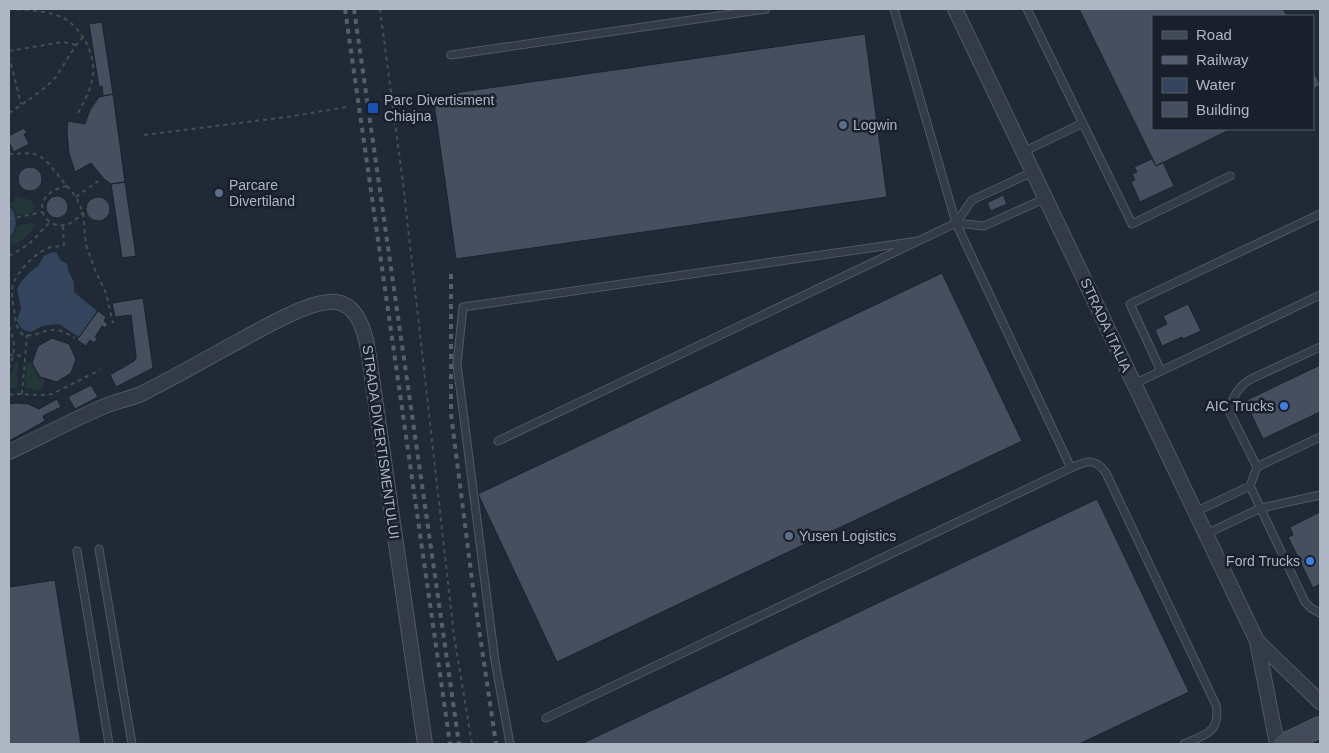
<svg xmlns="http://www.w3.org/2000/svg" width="1329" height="753" viewBox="0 0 1329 753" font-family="Helvetica,sans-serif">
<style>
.green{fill:#233638}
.water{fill:#34445d}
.building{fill:#464f60;stroke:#1b222d}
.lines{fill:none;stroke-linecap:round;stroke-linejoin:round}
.service-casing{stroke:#515864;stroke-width:9}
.minor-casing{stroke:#515864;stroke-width:16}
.secondary-casing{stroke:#515864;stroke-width:22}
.path{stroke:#3f5155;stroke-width:2;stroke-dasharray:4 4;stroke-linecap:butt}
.service{stroke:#333b47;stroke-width:7}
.minor{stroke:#333b47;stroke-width:14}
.secondary{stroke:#424a59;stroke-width:20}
.rail{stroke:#555e6e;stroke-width:4;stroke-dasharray:5 5;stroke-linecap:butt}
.transit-dot{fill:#1a4fb4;stroke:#19202b;stroke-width:2}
.service-dot{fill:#5c6f8a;stroke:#19202b;stroke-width:2}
.shop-dot{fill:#3f7fe0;stroke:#19202b;stroke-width:2}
.labels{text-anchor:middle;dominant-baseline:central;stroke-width:5;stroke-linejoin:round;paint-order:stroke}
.poi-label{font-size:14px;fill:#aeb5c3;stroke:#19202b;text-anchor:start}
.street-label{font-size:14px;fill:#aeb5c3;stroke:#19202b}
</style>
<rect width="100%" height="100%" fill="#202936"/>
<path class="green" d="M15,196L30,200L34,204L33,212L27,214L16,216L13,207L9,204V202H15Z
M34,223L35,226C28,236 21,243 9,246V239L15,233L17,225Z
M18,361L17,388H9C9,379 13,371 15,362Z
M26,363H32L39,378L45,379L42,391L25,388Z"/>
<path class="water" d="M9,206C18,215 18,228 9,238Z
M56,252L61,261L66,263L68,266V271L74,282V292L97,311L79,337L59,324L42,326L31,332C23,331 20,328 17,321L21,308L17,289L20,283L29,273L38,266L44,256L50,253Z"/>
<path class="building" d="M1079,9H1283L1287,16H1153V129H1231L1156,166Z
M102,22L113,94L103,96L102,86L99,87L89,24Z
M865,34L887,197L456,259L433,96Z
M1313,70L1320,85L1313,89Z
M113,94L125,182L111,184L104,179L91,163L75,172L69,153L67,132L68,121L85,124L90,110L99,97Z
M24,128L27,133L24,134L29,144L14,152L9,142V136Z
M1152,159L1156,166L1163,162L1174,186L1140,202L1131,182L1135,180L1132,174L1137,172L1134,167Z
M18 179a12 12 0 1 1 24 0a12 12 0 1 1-24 0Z
M125,182L136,256L122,258L111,184Z
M1003,195L1007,204L991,211L987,203Z
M46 207a11 11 0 1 1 22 0a11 11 0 1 1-22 0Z
M86 209a12 12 0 1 1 24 0a12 12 0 1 1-24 0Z
M942,273L1022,441L557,662L478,494Z
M143,298L153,368L116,387L110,375L134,361L136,359V356L131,315L115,317L112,303Z
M1188,304L1201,331L1183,339L1182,337L1162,346L1155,330L1167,324L1163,316Z
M98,311L106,317L104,321L108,324L105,328L102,326L95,337L98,338L94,343L90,340L86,346L77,340Z
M52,338L69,344L76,359L71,373L57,382L40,377L32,363L38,346Z
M1320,365V412L1263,439L1245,401Z
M91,385L98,397L75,409L68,397Z
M57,399L61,407L43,416L45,421L9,441V404L16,403L28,404L39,409Z
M1097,499L1189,692L1079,744H581Z
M1320,512V584L1313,588L1288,537L1293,535L1290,527Z
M55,580L81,744H9V587Z"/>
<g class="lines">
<defs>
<path id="service" d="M894,9L956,223L1071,468
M1027,9L1132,224L1230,176
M451,55L766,9
M1023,152L1083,123
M956,223L972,200L1033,172
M1161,371L1130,304L1320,214
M1134,384L1320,295
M498,441L956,223L984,226L1046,198
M1257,467L1230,413C1231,398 1238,387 1251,379L1320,347
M1250,486L1305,602L1311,608L1320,613
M1195,512L1250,486L1257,467L1320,437
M1206,534L1261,508L1320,495
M99,549L132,744
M77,551L109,744
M546,718L1071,468C1086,461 1095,457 1106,473L1216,705C1221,732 1205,735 1184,744
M510,744L495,661L457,364L463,307L918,241"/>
<path id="minor" d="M955,9L1257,641L1277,744
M9,452C41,437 72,420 105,406C117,401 129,399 141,394C171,379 199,363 228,347C253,334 309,299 336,302C358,305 365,332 368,350L425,744
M1257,641L1320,702"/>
<path id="secondary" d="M1284,744L1320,727"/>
</defs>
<use href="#service" class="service-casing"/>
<use href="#minor" class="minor-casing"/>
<use href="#secondary" class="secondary-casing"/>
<path class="path" d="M9,9C25,10 44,10 59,16C80,24 96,53 93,76C91,90 83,103 77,115
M380,9L403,183L454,636L472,744
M9,51L63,42L76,45
M9,56L21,104
M9,113L33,97L47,86L56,77L76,45L83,37
M144,135L287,117L347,107
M9,154L32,153L40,156L48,163L76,197L83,212L86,245L95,270L106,293L113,323
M67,186C17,196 53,250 83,212
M76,197L98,181
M9,219L43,212
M63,226L64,244L63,246C59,247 55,246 51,247C37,251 17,271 13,285C11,293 12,300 14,308C16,319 14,324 22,334C35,339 44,328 57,330C63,331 70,335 75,338
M9,256L29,244L50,222
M9,326C15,342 16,352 9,368
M9,355L25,356
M22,394L27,335
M9,395C23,392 38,397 52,394L100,370"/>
<use href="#service" class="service"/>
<use href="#minor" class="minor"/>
<use href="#secondary" class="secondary"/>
<path class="rail" d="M345,9L450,744
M354,9L459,744
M451,274V414L473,588L496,744"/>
</g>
<rect class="transit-dot" x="367" y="102" width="12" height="12" rx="2.5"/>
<g class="service-dot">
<circle cx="843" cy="125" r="5"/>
<circle cx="219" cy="193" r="5"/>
<circle cx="789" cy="536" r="5"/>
</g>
<g class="shop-dot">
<circle cx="1284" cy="406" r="5"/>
<circle cx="1310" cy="561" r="5"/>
</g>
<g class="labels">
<g class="poi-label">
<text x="384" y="100">Parc Divertisment<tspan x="384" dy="16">Chiajna</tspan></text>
<text x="853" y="125">Logwin</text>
<text x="229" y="185">Parcare<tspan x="229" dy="16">Divertiland</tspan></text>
<text x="1274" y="406" text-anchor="end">AIC Trucks</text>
<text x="799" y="536">Yusen Logistics</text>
<text x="1300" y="561" text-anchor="end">Ford Trucks</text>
</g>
<g class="street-label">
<text transform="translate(1106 325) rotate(65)">STRADA ITALIA</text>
<text transform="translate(381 442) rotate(82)">STRADA DIVERTISMENTULUI</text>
</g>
</g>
<rect width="1329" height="753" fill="none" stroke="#aeb5c3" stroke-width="20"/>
<rect x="1152" y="15" width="162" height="115" fill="#19202b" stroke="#555c68"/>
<rect x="1162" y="31" width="25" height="8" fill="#424a59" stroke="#555c68"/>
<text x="1196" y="40" font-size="15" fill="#aeb5c3">Road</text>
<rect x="1162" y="56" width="25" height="8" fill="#555e6e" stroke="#555c68"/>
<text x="1196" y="65" font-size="15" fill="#aeb5c3">Railway</text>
<rect x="1162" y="78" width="25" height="15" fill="#34445d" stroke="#555c68"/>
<text x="1196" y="90" font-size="15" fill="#aeb5c3">Water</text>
<rect x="1162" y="102" width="25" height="15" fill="#464f60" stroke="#555c68"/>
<text x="1196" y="115" font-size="15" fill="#aeb5c3">Building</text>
</svg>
